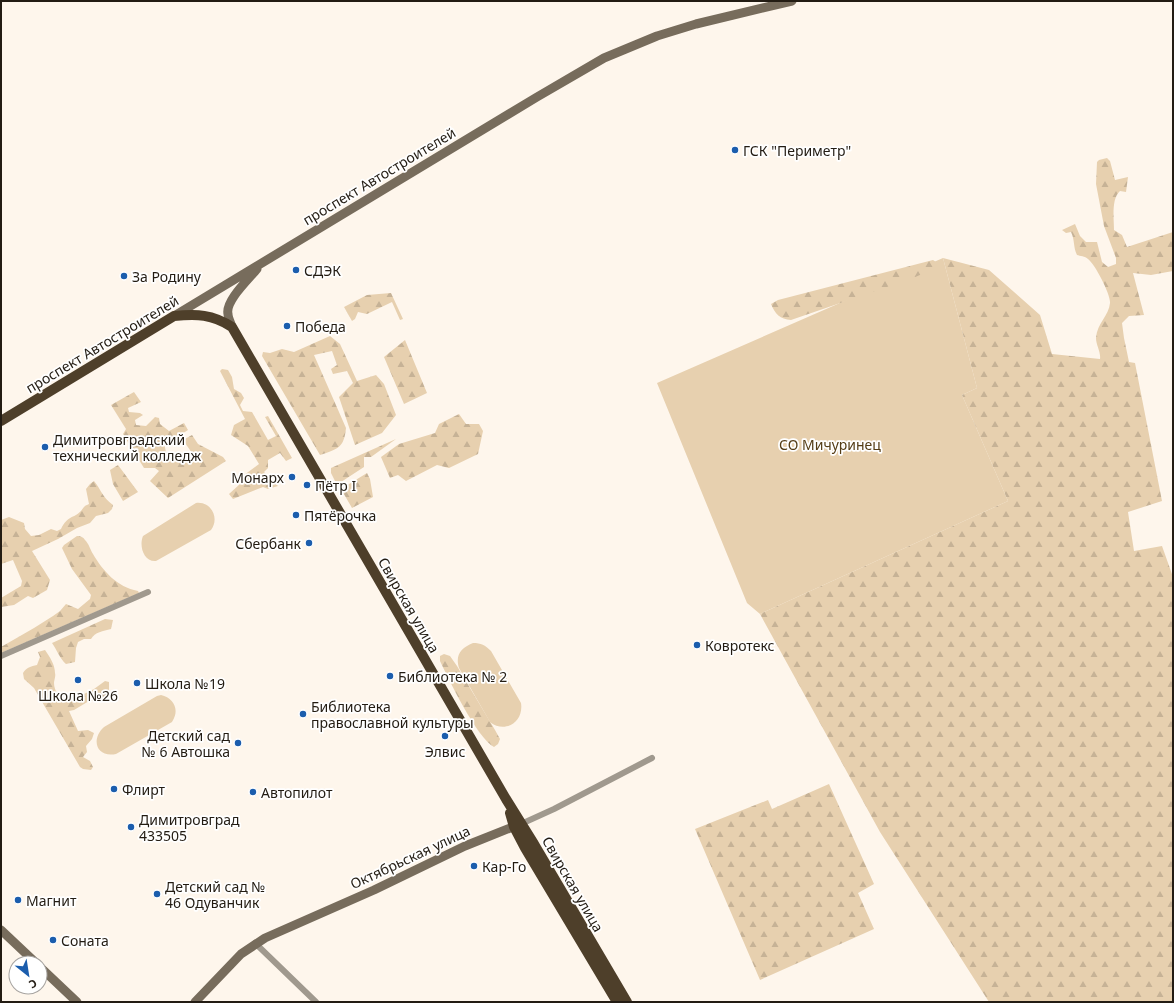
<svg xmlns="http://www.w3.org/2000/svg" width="1174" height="1003" viewBox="0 0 1174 1003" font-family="'Noto Sans',sans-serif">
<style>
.green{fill:#e7d0af}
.forest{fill:url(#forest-firs)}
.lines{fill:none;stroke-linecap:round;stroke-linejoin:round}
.minor{stroke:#a0998e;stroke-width:6}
.secondary{stroke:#776c5c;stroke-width:9}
.trunk{stroke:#4e3f2a;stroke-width:10}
.poi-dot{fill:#1b5dad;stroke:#fff;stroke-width:1.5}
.labels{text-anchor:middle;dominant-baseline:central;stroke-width:3.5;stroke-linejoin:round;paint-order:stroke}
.poi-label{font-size:14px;fill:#231c13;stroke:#fff;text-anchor:start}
.street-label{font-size:14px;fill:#231c13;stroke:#fff}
.park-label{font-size:14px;fill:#543c15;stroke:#fff}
</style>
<defs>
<pattern id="forest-firs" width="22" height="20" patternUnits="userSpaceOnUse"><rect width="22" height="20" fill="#e7d0af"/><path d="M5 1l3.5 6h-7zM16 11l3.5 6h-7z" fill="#c6b296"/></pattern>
</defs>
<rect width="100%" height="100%" fill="#fef6ec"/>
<path class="green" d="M943,258L977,388L962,395L1008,501L760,614L747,603L657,383Z
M196,503C211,501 220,518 211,530L156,561C143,562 139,545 143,536Z
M473,643C481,643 485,645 491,651L521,703C524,722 505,734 490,722L459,668C455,655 461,648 473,643Z
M161,695C174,698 180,710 172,722L116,754C97,758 90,740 104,727L157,696Z"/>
<path class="forest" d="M1107,158L1110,161L1115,180L1128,177L1126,192L1120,191C1111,199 1114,219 1114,230L1122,235L1127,247L1173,232V271L1151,275L1133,273L1144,315L1129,316L1122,323L1124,338L1129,362L1135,363L1162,501L1128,512L1134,551L1162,546L1173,577V1002H989L880,832L760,614L1008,501L962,395L977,388L943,258L989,270L1040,315L1052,354L1100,359C1101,352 1096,345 1096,338C1097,323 1109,316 1110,303C1111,295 1095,264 1088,259C1085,256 1080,256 1077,255C1073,247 1075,240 1071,232L1066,233L1062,230L1075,224L1080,236L1086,242H1097L1102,262L1108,267L1116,264V258L1104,226L1096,184L1097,162L1099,160Z
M933,260L939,264L938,267L913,278L791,320C780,319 775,314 771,304L778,300Z
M391,293L403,319L400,320L392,302L367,314L358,312L355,319L352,321L344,307L367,295Z
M330,336L340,344L357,381L376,375L384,384L396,415L382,433L355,445L339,397L353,383L347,371L333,374L331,369L337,365L332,351L314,355L346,428C344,448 338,449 320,455L262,356L263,352L270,353L282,349L294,352Z
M405,340L427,393L404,404L384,357Z
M222,369L228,370L232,377L234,389L241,393L244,398L240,405L243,411L252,412L268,440L276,436L265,417L268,416L292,458L286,461L280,453L268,460V468L264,472L278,486L268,489L263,487L233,499L229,494L240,484V478L259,464L248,446L231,435L234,425L245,419L220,371Z
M134,392L141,402L128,408L129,412L140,413L143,415L135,420L136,425L146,426L155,417L159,418L160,424L169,431L184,423L188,430L177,437L163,439L166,452L186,459L192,453L183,440L192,435L198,444L223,457L226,461L168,498L150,481L159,471L155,468H144L123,434L126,429L111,405Z
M459,414L466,424H479L483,431L478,454L449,468L437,465L406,481L398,475L390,478L381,457L399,444L435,433L439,424Z
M396,439L371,457H364V467L341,482L335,481L331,473V468Z
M118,465L138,492L123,501L113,484L110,470Z
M367,473L370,479L373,497L352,508L341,489Z
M94,481C102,491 102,497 113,505L112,509L108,513L96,516L90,523L77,528L58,539L32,551L50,580L47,590L33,598L28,596L14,605L1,607V598L21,586L22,581L13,560L1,564V520L9,517L24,523L25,529L31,536L39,535L51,529L57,531L61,529C68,515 73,519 81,511C84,507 84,506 89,504L86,489L90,484Z
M77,536C81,536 83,537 85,540C89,544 90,549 93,554C103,571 117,587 138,591L139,593L1,653V647L34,628L53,616L60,611L66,604L78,609L90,599L91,595L72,569L62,548L64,545Z
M105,619L113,620L111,629C103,631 95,632 91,639H84L78,642L76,648L75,662L66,664C60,659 57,650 52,643Z
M45,650C50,657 55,665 55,673C56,676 54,680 54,683C54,691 60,700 68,702L94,689L105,681L109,682V691L105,697L96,701H89L74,710L69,711L78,731L88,730L94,733L92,739L86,746L87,752L83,757L90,761L93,767L91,770L83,769L80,767L34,688L24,679L23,673C26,668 31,666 37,665L40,657L38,652Z
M444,654L450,656L457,666L495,730L500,739L498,744L494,747C477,738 449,680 440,661V656Z
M829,784L874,884L858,893L874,929L760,980L695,829L768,800L772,809Z"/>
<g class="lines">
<path class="minor" d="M1,656L148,592
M521,824L554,809L652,758
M255,943L316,1002"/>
<path class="secondary" d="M174,316L537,97L604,58L657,36L696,24L792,1
M232,327C231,323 228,318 228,314C225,301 249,279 257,269
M1,930L36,963
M40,967L77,1002
M195,1002L241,954L265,938L374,890L465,846L520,824"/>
<path class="trunk" d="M1,421L174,316C197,314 212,314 232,327L506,799L534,844L627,1002
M510,813L514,827L525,848L617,1002"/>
</g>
<g class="poi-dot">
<circle cx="735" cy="150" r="4"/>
<circle cx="296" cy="270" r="4"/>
<circle cx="124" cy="276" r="4"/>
<circle cx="287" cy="326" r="4"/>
<circle cx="45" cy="447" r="4"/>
<circle cx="292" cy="477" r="4"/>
<circle cx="307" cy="485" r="4"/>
<circle cx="296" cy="515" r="4"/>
<circle cx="309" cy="543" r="4"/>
<circle cx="697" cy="645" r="4"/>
<circle cx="390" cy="676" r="4"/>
<circle cx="78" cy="680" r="4"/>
<circle cx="137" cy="683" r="4"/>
<circle cx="303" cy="714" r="4"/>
<circle cx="445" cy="736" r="4"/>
<circle cx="238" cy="743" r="4"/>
<circle cx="114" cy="789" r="4"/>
<circle cx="253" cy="792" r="4"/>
<circle cx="131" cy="827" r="4"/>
<circle cx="474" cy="866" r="4"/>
<circle cx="157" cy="894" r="4"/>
<circle cx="18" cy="900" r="4"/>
<circle cx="53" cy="940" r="4"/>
</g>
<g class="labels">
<g class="poi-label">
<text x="743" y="150">ГСК "Периметр"</text>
<text x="304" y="270">СДЭК</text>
<text x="132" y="276">За Родину</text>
<text x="295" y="326">Победа</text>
<text x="53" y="439">Димитровградский<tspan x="53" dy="16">технический колледж</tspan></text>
<text x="284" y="477" text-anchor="end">Монарх</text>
<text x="315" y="485">Пётр I</text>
<text x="304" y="515">Пятёрочка</text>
<text x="301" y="543" text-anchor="end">Сбербанк</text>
<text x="705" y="645">Ковротекс</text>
<text x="398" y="676">Библиотека № 2</text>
<text x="145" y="683">Школа №19</text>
<text x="78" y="695" text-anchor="middle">Школа №26</text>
<text x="311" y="706">Библиотека<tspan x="311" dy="16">православной культуры</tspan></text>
<text x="230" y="735" text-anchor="end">Детский сад<tspan x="230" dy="16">№ 6 Автошка</tspan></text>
<text x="445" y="751" text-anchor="middle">Элвис</text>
<text x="122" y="789">Флирт</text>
<text x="261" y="792">Автопилот</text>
<text x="139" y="819">Димитровград<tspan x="139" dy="16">433505</tspan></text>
<text x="482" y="866">Кар-Го</text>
<text x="165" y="886">Детский сад №<tspan x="165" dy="16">46 Одуванчик</tspan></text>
<text x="26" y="900">Магнит</text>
<text x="61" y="940">Соната</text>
</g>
<g class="street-label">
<text transform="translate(379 176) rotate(-31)">проспект Автостроителей</text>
<text transform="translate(102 344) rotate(-31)">проспект Автостроителей</text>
<text transform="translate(409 605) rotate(60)">Свирская улица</text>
<text transform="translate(410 857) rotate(-25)">Октябрьская улица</text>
<text transform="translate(573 884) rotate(60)">Свирская улица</text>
</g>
<g class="park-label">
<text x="830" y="444">СО Мичуринец</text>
</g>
</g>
<rect width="1174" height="1003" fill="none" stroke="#231c13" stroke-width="4"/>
<g transform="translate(28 975) rotate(150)"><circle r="19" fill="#ffffff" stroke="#a7a4a1"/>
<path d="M0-3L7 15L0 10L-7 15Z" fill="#1b5dad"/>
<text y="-6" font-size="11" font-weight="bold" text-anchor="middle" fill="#231c13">С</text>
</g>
</svg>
